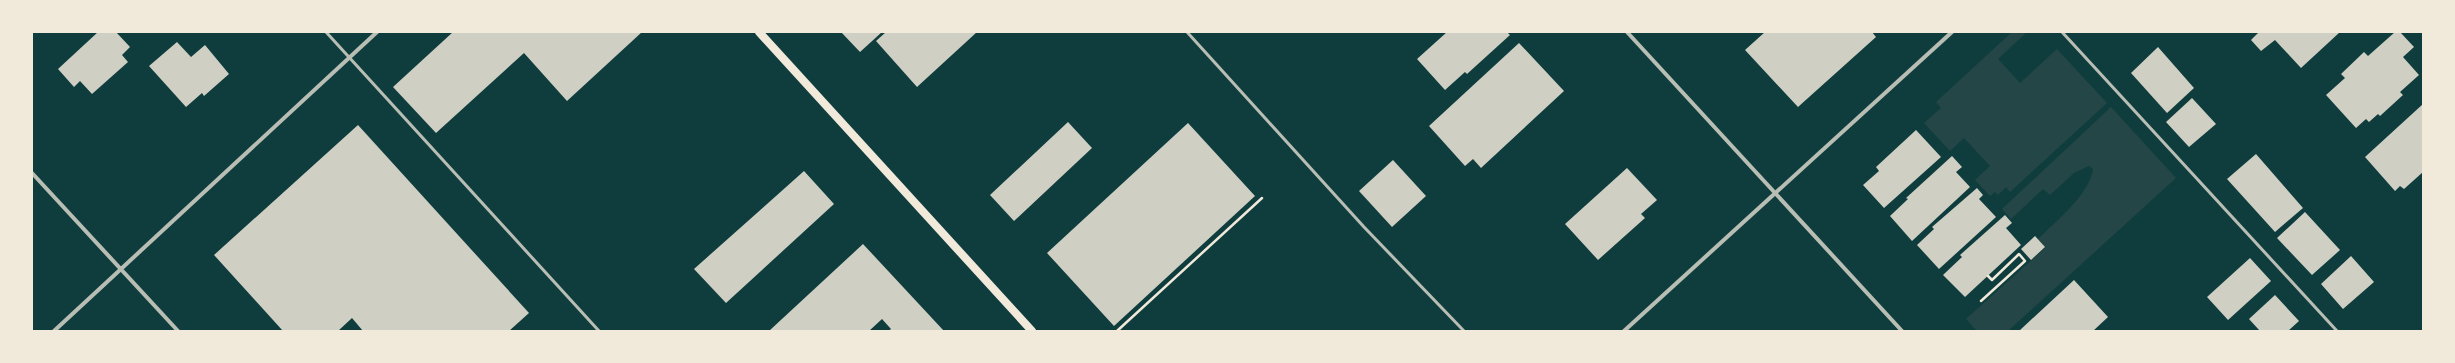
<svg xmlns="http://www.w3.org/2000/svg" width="2455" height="363" viewBox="0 0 2455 363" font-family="'Roboto Condensed',sans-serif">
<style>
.green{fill:#244646}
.building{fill:#cfcfc3}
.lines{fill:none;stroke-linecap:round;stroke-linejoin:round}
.path{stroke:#f1e9da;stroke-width:2.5}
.service{stroke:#b8beb3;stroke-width:3}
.minor{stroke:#b8beb3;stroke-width:4}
.secondary{stroke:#f1e9da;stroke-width:8}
</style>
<rect width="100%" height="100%" fill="#0f3d3e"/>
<path class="green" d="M2012,32H2027L1998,59L2020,83L2057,49L2107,103L2010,192L2006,187L1998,195L1995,192L1990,196L1975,180L1990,166L1964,138L1950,151L1924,123L1941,108L1936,102Z
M2111,107L2176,178L2008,331H1977L1966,319L2045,248L2038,239C2055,222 2090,194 2093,169L2089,166L2074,173L2050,195L2043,189L2011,219L2002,209Z"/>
<path class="building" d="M98,32H116L130,47L122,55L128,62L92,94L80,81L74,87L58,69Z
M453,32H642L567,101L524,53L436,133L393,87Z
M841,32H882L860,52Z
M886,32H977L917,87L876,41Z
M1447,32H1507L1510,35L1467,74L1465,72L1445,90L1417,59Z
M1765,32H1872L1876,37L1798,107L1745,50Z
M2259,32H2340L2301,68L2275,40L2261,51L2251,40Z
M2395,32H2400L2414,47L2403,57L2419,75L2400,92L2403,95L2380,116L2378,114L2369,122L2366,119L2356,128L2326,95L2345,78L2341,74L2364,52L2368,56Z
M177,42L191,57L205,45L229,74L204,96L202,93L186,107L149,66Z
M1519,43L1564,91L1481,168L1473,159L1465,166L1429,126Z
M2158,47L2194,88L2167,113L2131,73Z
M2192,98L2216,124L2189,147L2166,122Z
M2423,104V172L2404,189L2400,186L2395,191L2365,157Z
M1068,122L1092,148L1014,221L990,195Z
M1188,123L1255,196L1114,326L1047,253Z
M358,125L529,313L509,331H363L352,318L338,331H283L214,255Z
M1916,130L1941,157L1884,208L1863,185L1879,171L1876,167Z
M2256,154L2303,208L2275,232L2227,179Z
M1952,156L1962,167L1956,172L1970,187L1912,241L1890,216L1908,199L1906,198Z
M1393,160L1426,196L1392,227L1359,191Z
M1627,168L1657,200L1641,214L1645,218L1598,260L1565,224Z
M804,171L834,204L726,303L694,269Z
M1977,188L1983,195L1979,199L1996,217L1939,269L1917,245L1934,229L1932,227Z
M2305,212L2340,250L2312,275L2277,238Z
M2005,215L2012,223L2006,228L2021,245L1965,297L1943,275L1962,257L1960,255Z
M2035,236L2045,247L2031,260L2021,249Z
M863,244L944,331H888L891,329L882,319L869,331H769Z
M2351,256L2374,282L2343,309L2321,284Z
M2250,258L2271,281L2228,320L2207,297Z
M2074,280L2108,317L2093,331H2019Z
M2275,295L2299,321L2288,331H2260L2249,319Z"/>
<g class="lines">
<path class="path" d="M1981,301L2025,261L2019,254L1992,280L1988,276
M1117,331L1262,198"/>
<path class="service" d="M326,32L599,331
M1187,32L1364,227L1464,331
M2062,32L2337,331"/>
<path class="minor" d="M1627,32L1902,331
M32,173L178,331
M54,331L377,32
M1624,331L1952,32"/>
<path class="secondary" d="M759,32L1032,331"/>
</g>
<rect width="2455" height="363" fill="none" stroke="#f1e9da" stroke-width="66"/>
</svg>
